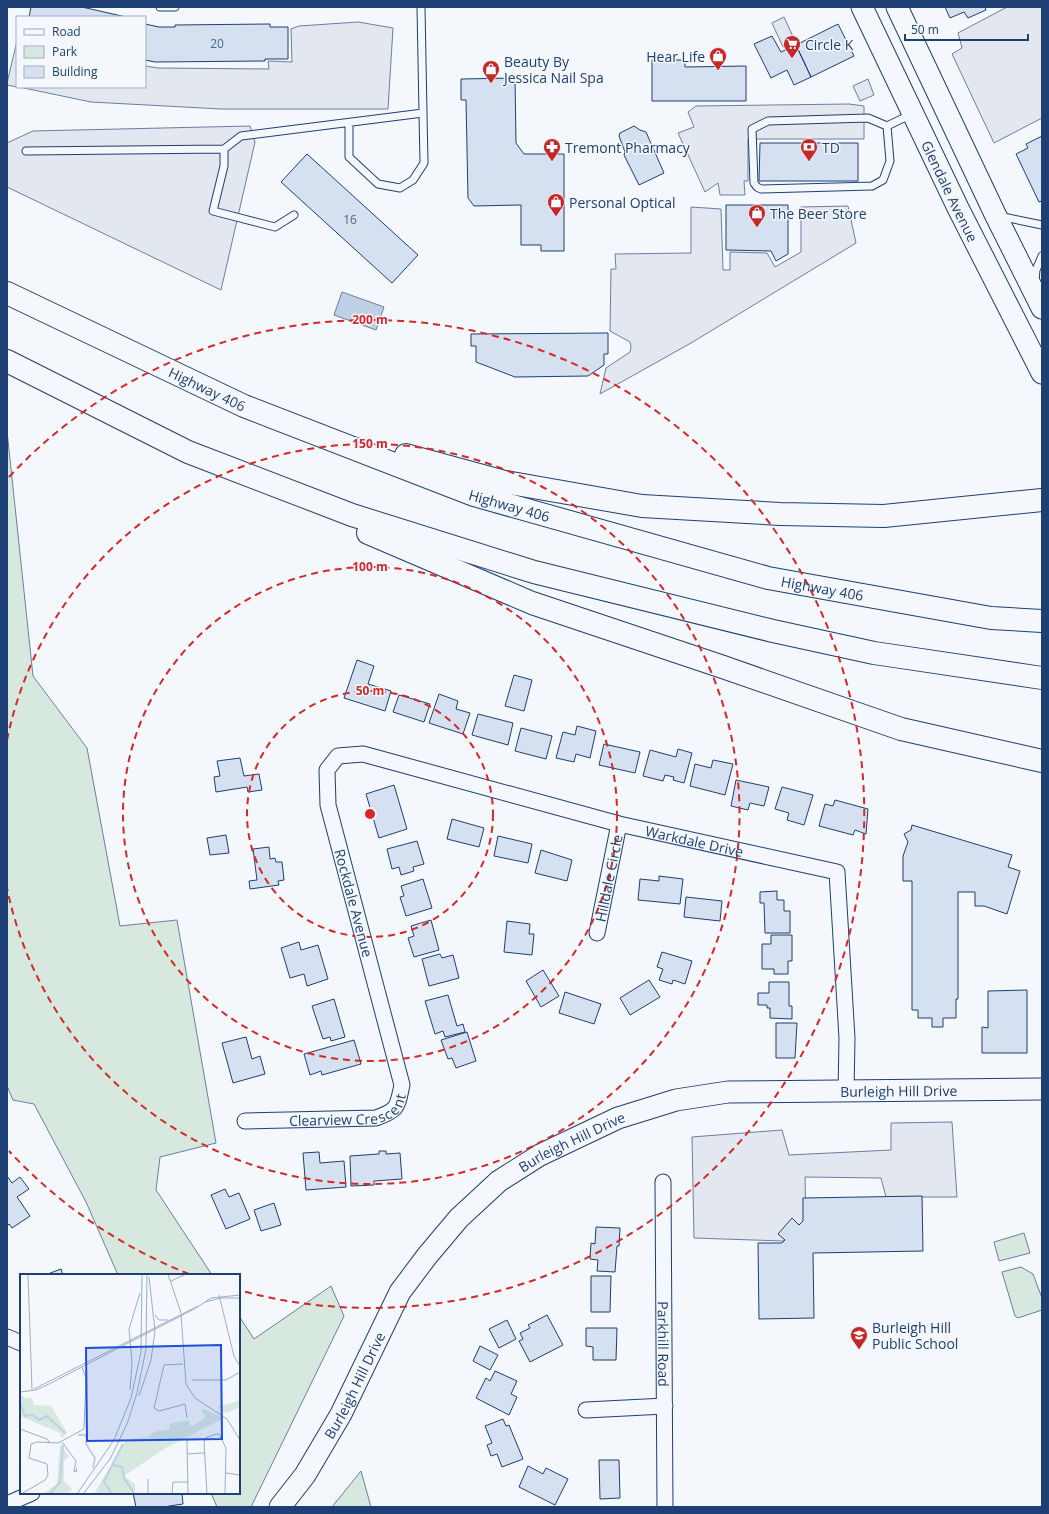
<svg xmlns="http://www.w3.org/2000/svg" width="1049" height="1514" viewBox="0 0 1049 1514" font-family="'Open Sans',sans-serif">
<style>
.green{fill:#d7e8df;stroke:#687fa3}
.parking{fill:#e3e8f0;stroke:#687fa3}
.water{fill:#bed0e5;stroke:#687fa3}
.building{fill:#d5e0f0;stroke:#1d3f73}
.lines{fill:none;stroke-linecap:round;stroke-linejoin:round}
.service-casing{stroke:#1d3f73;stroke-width:9}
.minor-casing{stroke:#1d3f73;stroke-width:17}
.secondary-casing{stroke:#1d3f73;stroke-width:23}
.motorway-casing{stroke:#1d3f73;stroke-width:24}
.service{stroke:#f4f7fb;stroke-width:7}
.minor{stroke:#f4f7fb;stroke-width:15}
.secondary{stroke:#f4f7fb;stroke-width:21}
.motorway{stroke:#f4f7fb;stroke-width:22}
.ring{fill:none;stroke:#d62828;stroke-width:2;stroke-dasharray:7 5}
.labels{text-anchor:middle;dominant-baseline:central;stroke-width:3;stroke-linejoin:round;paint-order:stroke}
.number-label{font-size:12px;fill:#4b6792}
.poi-label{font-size:14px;fill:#1d3f73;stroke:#f4f7fb;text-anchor:start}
.street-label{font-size:14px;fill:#1d3f73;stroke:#f4f7fb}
.inset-river{fill:none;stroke:#bed0e5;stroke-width:2}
.inset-road{fill:none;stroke:#9eadc5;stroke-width:1}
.view{fill:#1d4ed8;fill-opacity:0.15;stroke:#1d4ed8;stroke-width:2}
.inset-edge{fill:none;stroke:#1d3f73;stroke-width:2}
.centre{fill:#d62828;stroke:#f4f7fb;stroke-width:2}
.ring-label{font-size:12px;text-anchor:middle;font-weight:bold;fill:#d62828;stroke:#f4f7fb;stroke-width:3;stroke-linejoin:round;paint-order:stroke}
</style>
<rect width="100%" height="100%" fill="#f4f7fb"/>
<path class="green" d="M7,431L33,676L87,748L120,926L177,920L216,1143L160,1157L156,1190L212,1275H118L86,1202L34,1104L13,1100L7,1086Z
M1024,1233L1030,1253L999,1261L994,1242Z
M1021,1267L1033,1274L1042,1298V1310L1018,1318L1015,1316L1002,1272Z
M331,1286L344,1316L251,1507H217L211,1493H239V1316L254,1339Z
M361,1471L371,1507H332Z"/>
<path class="parking" d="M1007,7H1042V118L994,143L952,54L962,48L958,33Z
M784,17L795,41L783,47L772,23Z
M358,22L393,28L388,109H221L91,102L19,87H145V66L158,68L269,69L268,61L292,62L291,29L299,26Z
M17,41V87L7,85V83Z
M868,79L874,95L860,101L853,86Z
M849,104L864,106V139H748V181H744L745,195H720L718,183L705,192L678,133L694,127L688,112L696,106Z
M250,126L255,142L221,290L7,187V143L33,131Z
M848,206L856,243L691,343L600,394L606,368L630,352L631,347L630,342L610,331L611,269H616L615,254L691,253V207L721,209L723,270H730V252L767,253L775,267L801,252V207Z
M952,1122L957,1197H886L881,1178L805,1177L806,1225L783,1241L694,1238L692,1137L782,1130L789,1155L891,1150V1123Z"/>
<path class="water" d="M342,292L384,307L376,330L334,315Z"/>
<path class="building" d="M31,7H82L126,17H29Z
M945,7H985L986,10L968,18L964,12L950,18Z
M145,24L159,27H175V25L270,24V27H288V59H265V61L155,62L145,60Z
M838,24L854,56L811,77L796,45Z
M772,36L781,52L796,45L811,77L794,85L787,70L771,78L754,44Z
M663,56H673V60H685V67L746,66V101H652V60H663Z
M515,78L516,143L524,154H564V251H541V245H521V205L474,206L468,198L466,100H461V79Z
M634,126L640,130L646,132L664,173L639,185L624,155L625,152L619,136L620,133Z
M1042,136V201L1039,202L1016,154L1028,148L1026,144Z
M760,143H858V181H759Z
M307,154L418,255L392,283L281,182Z
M726,205H788V254L776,261L771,251L726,250Z
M608,333V354H604V365L588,376L515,377L476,362V346H471V334Z
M357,660L374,666L368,684L391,691L385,711L344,698Z
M514,675L532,680L524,711L505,706Z
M439,694L458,701L456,709L470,713L463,734L429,723Z
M399,695L430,704L424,722L393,712Z
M478,714L513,723L508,745L472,735Z
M577,726L596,731L590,758L576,754L574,762L556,758L563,732L575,735Z
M521,728L552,736L546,759L515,751Z
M604,744L640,752L635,773L599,765Z
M678,749L692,753L684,783L673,780L674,777L665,775L663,781L643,776L650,750L676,757Z
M240,758L244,776L259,774L262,790L248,792L247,787L216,792L214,777L220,776L217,761Z
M713,760L733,764L725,795L690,786L695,764L711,768Z
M736,780L769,787L764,806L750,803L748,810L731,806Z
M394,785L407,829L379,838L366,794Z
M782,787L813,795L804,825L787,820L789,813L775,809Z
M835,800L868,809L866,834L855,830L853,835L819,826L825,804L833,806Z
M452,819L484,828L479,847L447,839Z
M912,825L1012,855L1008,867L1020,871L1007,914L984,906H975V892H958V999H956V1018H943V1027H932V1018H918V1010H912V881H903V856L908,842L904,834L911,830Z
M226,835L229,853L210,855L207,838Z
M498,836L532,844L528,863L494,856Z
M417,841L424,864L413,867L414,871L401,875L399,867L392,869L387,849Z
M269,847L270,859L275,858L276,862H282L284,880L278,881L279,885L250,889L249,881L257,880L253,849Z
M541,850L572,860L567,881L535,873Z
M659,876L683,879L680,904L638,900L640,879L659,881Z
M423,879L432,908L406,916L400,897L404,896L401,886Z
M777,891V900H784V911H790V933H765L764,903H760V892Z
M686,897L722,901L720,921L684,917Z
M431,920L439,950L414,957L408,938L414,936L411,926Z
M507,921L530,924L529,934H534L532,955L504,952Z
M771,935H792V961H788V974H774V969H762V944H771Z
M299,942L301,950L318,945L328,979L307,986L304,974L290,978L281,948Z
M662,952L692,961L685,984L673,980L672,984L659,980L663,969L657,967Z
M440,954L442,958L453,955L459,978L429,986L422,959Z
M543,970L559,996L541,1007L526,981Z
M649,980L660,997L630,1015L620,998Z
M769,982H789V1006H792V1019L770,1018V1008H767V1005H758V993H769Z
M1027,990V1053H982V1027L988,1028V991Z
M565,992L601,1004L594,1024L559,1013Z
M448,995L457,1026L463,1024L465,1032L445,1037L443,1031L435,1034L425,1001Z
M334,999L345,1037L331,1041L330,1037L323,1039L312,1006Z
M776,1023H797L795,1058H776Z
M467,1032L476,1061L456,1068L452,1058L448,1059L441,1040Z
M246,1037L252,1059L260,1056L265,1074L233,1083L222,1043Z
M354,1040L361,1064L322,1075L321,1071L310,1075L304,1054Z
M379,1151H386V1154L400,1153L402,1179L374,1181V1185L351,1186L350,1156L379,1154Z
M319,1152L320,1163L344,1161L346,1187L306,1190L303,1153Z
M7,1176L12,1183L20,1177L29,1189L17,1197L30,1216L12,1228L9,1224L7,1226Z
M225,1189L229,1197L239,1193L250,1219L226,1229L211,1195Z
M922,1196L923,1251L813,1253L814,1318L759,1319L758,1243H782L785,1240L778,1234L792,1218L799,1225L803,1221V1198Z
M274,1203L281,1225L261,1231L254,1210Z
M596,1227L620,1228L619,1246H617L615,1272L597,1271L598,1260L590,1259L591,1243L595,1244Z
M61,1269L63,1275H45Z
M591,1276H611L610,1312H591Z
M547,1315L563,1345L530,1362L519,1341L523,1339L520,1333L530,1328L528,1325Z
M507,1320L516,1339L499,1348L489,1329Z
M586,1328H617L616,1360H593V1347L586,1346Z
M480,1346L498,1355L490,1370L473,1361Z
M495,1371L517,1381L511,1394L517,1397L509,1415L476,1398L486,1378L490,1381Z
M503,1419L506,1426L509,1425L523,1459L502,1467L497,1454L491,1456L487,1445L492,1443L485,1426Z
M599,1460H619L620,1498L600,1499Z
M528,1466L543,1474L546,1468L568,1479L555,1505L519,1487Z
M133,1493H182L183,1504L163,1507H136Z"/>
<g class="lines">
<defs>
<path id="service" d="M160,7H175
M349,123V157L378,184L400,188L413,180L424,163L423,113
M887,126L890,161L883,180L872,186L761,189L757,187L754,183L752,129L768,121L868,118L887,126L912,114
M26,151L224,149
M294,215L275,227L213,211L224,166V149L241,136L423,113L421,7
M999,216L1042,225
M1035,281L1036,270L1042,256"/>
<g id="minor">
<path id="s1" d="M597,933L619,824"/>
<path id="s2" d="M245,1121L376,1118C398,1110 397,1108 402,1085L328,805L327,770L338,756L363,754L619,824L837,872L847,1038L846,1092"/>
<path id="s3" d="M663,1182L665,1507"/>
<path d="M7,1337L21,1343"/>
<path d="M586,1410L665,1406"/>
<path d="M7,1504L32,1493"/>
</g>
<g id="secondary">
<path id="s4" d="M862,7L958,208L1042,373"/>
<path d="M897,7L995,214L1042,308"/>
<path id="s5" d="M280,1507L305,1475L341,1414L400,1292L427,1256L459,1218L499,1181L540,1155L618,1118L676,1100L728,1092L1042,1089"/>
</g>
<g id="motorway">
<path id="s6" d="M7,293L244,406L474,495L768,578L991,618L1042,621"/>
<path d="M7,361L188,452L352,515L534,572L773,631L874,653L1042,678"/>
<path d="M406,455L505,482L642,506L780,514L884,516L1042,500"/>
<path d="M368,533L532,603L723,667L901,729L1042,761"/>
</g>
</defs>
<use href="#service" class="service-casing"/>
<use href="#minor" class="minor-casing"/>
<use href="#secondary" class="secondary-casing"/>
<use href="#motorway" class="motorway-casing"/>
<use href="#service" class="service"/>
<use href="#minor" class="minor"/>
<use href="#secondary" class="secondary"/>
<use href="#motorway" class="motorway"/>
</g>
<g class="ring">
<circle cx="370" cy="814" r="123"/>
<circle cx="370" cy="814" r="247"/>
<path d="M7 740A370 370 0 1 1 7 888"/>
<path d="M189 1274A494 494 0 0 1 9 1151M9 477A494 494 0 1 1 242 1291"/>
</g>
<defs>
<symbol id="supermarket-pin" viewBox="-11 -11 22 30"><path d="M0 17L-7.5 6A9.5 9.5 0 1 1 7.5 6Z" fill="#c62828" stroke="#f4f7fb"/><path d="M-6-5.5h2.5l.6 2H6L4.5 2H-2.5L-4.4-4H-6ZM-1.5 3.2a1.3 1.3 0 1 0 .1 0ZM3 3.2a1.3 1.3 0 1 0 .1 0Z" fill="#fff"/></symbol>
<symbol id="shop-pin" viewBox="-11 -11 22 30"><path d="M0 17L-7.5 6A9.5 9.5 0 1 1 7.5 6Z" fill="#c62828" stroke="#f4f7fb"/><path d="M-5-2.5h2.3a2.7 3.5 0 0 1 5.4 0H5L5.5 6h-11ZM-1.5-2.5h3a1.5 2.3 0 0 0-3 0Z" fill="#fff"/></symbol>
<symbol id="pharmacy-pin" viewBox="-11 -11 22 30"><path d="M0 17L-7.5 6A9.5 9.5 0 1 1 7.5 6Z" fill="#c62828" stroke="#f4f7fb"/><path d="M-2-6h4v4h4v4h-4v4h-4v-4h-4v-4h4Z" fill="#fff"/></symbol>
<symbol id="bank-pin" viewBox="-11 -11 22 30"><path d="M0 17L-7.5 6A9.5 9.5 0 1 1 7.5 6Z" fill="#c62828" stroke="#f4f7fb"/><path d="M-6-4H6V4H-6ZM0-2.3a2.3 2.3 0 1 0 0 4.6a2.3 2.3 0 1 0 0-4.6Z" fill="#fff"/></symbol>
<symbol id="school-pin" viewBox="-11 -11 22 30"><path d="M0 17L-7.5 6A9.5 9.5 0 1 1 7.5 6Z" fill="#c62828" stroke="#f4f7fb"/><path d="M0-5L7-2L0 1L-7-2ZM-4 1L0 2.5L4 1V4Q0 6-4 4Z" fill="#fff"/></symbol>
</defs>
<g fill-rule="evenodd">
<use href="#supermarket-pin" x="782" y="34" width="20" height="27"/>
<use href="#shop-pin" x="708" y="46" width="20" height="27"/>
<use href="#shop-pin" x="481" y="59" width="20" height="27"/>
<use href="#pharmacy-pin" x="542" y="137" width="20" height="27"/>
<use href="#bank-pin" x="799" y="137" width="20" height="27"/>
<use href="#shop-pin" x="546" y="192" width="20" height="27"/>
<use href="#shop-pin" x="747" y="203" width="20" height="27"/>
<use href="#school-pin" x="849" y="1325" width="20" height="27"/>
</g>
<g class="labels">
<g class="number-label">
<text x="217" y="43">20</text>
<text x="350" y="219">16</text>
</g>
<g class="poi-label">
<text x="805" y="44">Circle K</text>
<text x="705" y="56" text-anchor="end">Hear Life</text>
<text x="504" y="61">Beauty By<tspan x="504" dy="16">Jessica Nail Spa</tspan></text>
<text x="565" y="147">Tremont Pharmacy</text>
<text x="822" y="147">TD</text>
<text x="569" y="202">Personal Optical</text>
<text x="770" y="213">The Beer Store</text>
<text x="872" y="1327">Burleigh Hill<tspan x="872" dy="16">Public School</tspan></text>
</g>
<g class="street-label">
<text stroke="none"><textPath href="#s4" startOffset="204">Glendale Avenue</textPath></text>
<text stroke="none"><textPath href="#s6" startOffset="222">Highway 406</textPath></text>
<text stroke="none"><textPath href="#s6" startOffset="546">Highway 406</textPath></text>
<text stroke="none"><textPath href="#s6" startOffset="870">Highway 406</textPath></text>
<text stroke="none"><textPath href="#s2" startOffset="887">Warkdale Drive</textPath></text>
<text stroke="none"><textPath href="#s1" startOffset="56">Hilldale Circle</textPath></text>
<text transform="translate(354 903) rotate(75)">Rockdale Avenue</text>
<text stroke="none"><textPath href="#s5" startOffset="815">Burleigh Hill Drive</textPath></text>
<text stroke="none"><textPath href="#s2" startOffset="106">Clearview Crescent</textPath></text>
<text stroke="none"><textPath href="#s5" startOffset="479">Burleigh Hill Drive</textPath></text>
<text stroke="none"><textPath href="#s3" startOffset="162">Parkhill Road</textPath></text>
<text stroke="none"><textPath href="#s5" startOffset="143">Burleigh Hill Drive</textPath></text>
</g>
</g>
<g transform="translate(20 1274)">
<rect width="220" height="220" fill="#f4f7fb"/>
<path d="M0,120L5,124H12L14,131L31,132L47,159L41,164L40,159L0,142ZM220,126V133L206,139L198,133ZM184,135L204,144L144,175L104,202L115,210V220H74L106,166L128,163L134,158L150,155L149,150L169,146L170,151L173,152L186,143L181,136ZM40,170L49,182L44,187V207L52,215L47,220H22L37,210Z" fill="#d7e8df"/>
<path class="inset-river" d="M0,129L5,142L13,141L19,146L27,142L45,159M58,161H65L67,165L66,170L75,184L73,194M93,191L102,193L104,204L114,219M83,206L92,220M84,207L103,170M30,220L40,208L43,171"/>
<path class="inset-road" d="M8,0L12,116M148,0L161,39M151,7L166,0M199,21L214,82L220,92M185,28L201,24H220M161,40L166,110L175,124L207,145L220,166M135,41L139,46H148M163,90L144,91L134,134L139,137L165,130L167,144M172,106H206L220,98M14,115L178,32M110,116L112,88L109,55L120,19M0,118L16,116L29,110L176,34L191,24L220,21M119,122L131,86L135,57L129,3M0,155L27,165L29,168M167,166L168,220M42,168L56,187L54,198L57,197L56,194M167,180L184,179M206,199L220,201M128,205V220M1,220L25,206L28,201L27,190L9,184L11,170L17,168L38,169L64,155L66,104L62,93M57,220L94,166L111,124L121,78L122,0M63,220L90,185L107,150L117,119L126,75L127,0M152,220L153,208H168M187,220L184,168L187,163L197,160H199L206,174L205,220"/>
<path class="view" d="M201,71L202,165L67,167L66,74Z"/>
<rect width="220" height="220" class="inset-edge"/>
</g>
<circle cx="370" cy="814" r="6" class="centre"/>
<g class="ring-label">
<text x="370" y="324">200 m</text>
<text x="370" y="448">150 m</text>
<text x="370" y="571">100 m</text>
<text x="370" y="695">50 m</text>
</g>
<rect width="1049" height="1514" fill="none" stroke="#1d3f73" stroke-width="16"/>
<rect x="16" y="16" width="130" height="72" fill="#f4f7fb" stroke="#9eadc5"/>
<rect x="24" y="29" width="20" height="6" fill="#f4f7fb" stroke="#9eadc5"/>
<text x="52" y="36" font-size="12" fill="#1d3f73">Road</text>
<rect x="24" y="46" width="20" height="12" fill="#d7e8df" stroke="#9eadc5"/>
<text x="52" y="56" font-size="12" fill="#1d3f73">Park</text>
<rect x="24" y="66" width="20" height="12" fill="#d5e0f0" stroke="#9eadc5"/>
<text x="52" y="76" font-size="12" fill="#1d3f73">Building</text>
<path d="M905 34v6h123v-6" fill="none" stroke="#1d3f73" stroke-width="2"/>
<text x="911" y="34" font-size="12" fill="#1d3f73" stroke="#f4f7fb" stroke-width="3" paint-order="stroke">50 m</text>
</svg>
